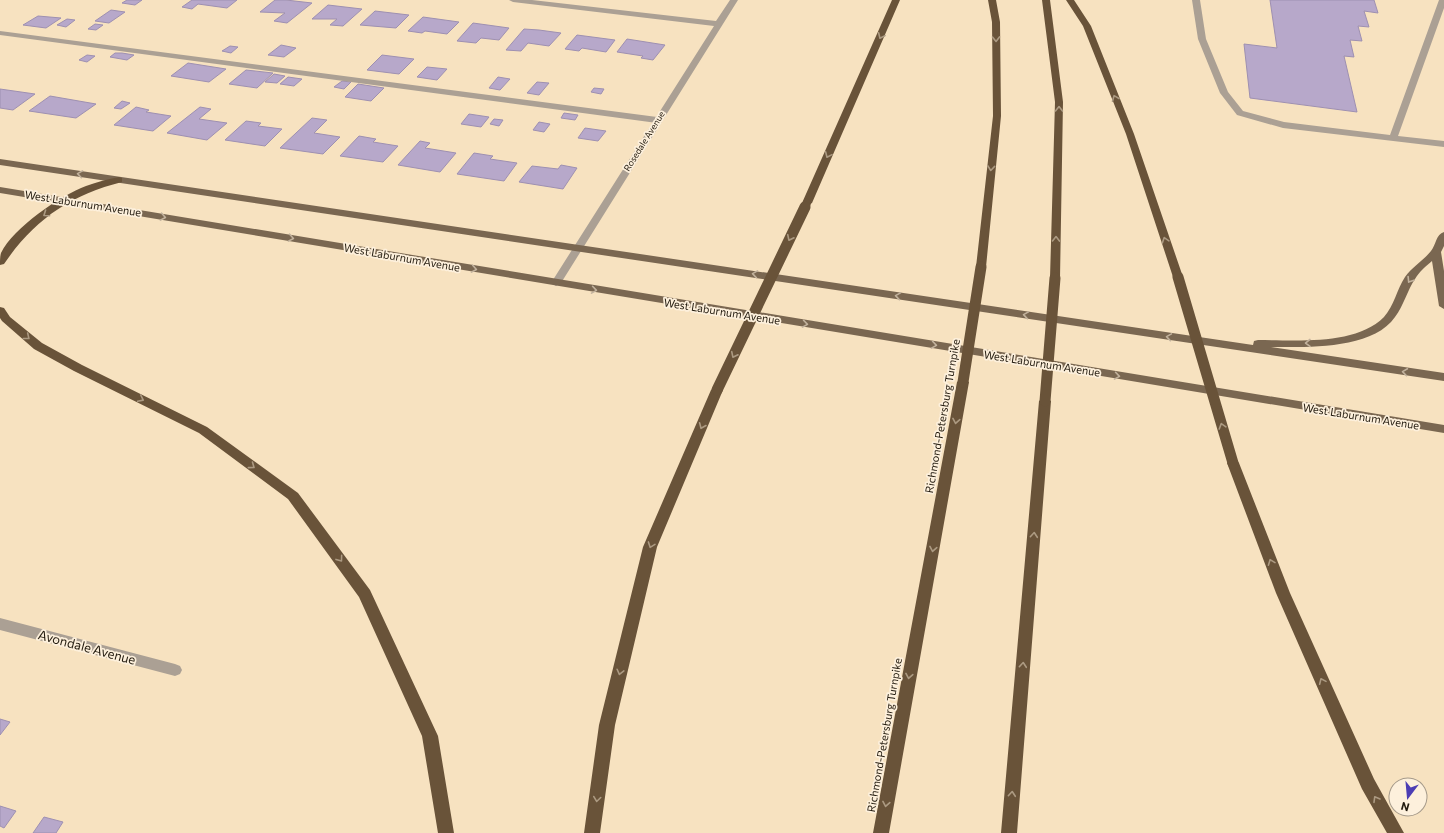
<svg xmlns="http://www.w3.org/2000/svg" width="1444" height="833" viewBox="0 0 1444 833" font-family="Commissioner,sans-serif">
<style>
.building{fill:#b7a8ca;stroke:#9e90b1}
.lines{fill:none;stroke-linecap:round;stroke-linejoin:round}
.service{fill:#aba094;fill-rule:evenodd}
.minor{fill:#aba094;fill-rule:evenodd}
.primary{fill:#7a6751;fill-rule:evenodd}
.motorway{fill:#695339;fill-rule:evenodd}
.motorway-bridge-far1{stroke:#695339;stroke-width:8}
.motorway-bridge{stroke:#695339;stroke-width:11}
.oneway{stroke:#ac9a82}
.oneway2{stroke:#c2b29d}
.labels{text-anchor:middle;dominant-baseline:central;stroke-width:3.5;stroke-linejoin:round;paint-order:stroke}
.far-street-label{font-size:9px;fill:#221a0e;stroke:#fdf0dc}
.street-label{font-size:11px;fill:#221a0e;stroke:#fdf0dc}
.near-street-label{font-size:13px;fill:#221a0e;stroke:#fdf0dc}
</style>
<rect width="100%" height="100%" fill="#f7e2c0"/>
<path class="building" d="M127,0H142L135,5L122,3Z
M192,0H237L227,8L198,4L192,9L182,7Z
M275,0H286L312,3L287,23L274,21L285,13L260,12Z
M1270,0H1374L1378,13L1364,11L1369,27L1358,26L1362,41L1350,40L1354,57L1344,56L1357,112L1250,98L1244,44L1277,48Z
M328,5L362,9L343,26L330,25L337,19H312Z
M111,10L125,12L109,23L95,21Z
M375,11L409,15L396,28L360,25Z
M38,16L61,18L46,28L23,25Z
M423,17L459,22L447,34L425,31L422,33L408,31Z
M67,19L75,20L66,27L57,25Z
M473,23L509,28L499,40L481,38L476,43L457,41Z
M95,24L103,25L96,30L88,29Z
M524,29L539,30L561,33L549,46L528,43L521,51L506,50Z
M577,35L615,40L606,52L582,48L579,51L565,49Z
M627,39L665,45L653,60L641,58L643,56L617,52Z
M281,45L296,48L284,57L268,55Z
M230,46L238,47L231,53L222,51Z
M115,53H122L134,55L127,60L110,57Z
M87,55L95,56L87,62L79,60Z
M382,55L414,59L399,74L367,70Z
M188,63L226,69L209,82L171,76Z
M427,67L447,69L437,80L417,77Z
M246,70L273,73L257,88L229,84Z
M274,74L285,76L277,83L265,82Z
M288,77L302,79L294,86L280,84Z
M498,77L510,79L500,90L489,88Z
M342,81L351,82L344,89L334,87Z
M537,82L549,83L539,95L527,93Z
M358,84L384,88L371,101L345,97Z
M594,88L604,89L601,94L591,92Z
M0,89L35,94L13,110L0,108Z
M50,96L96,104L76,118L29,111Z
M122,101L130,103L121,109L114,108Z
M136,107L149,110L146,112L171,116L153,131L114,125Z
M200,107L211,109L199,119L227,123L207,140L167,133Z
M564,113L578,115L575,120L561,118Z
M469,114L489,117L481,127L461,124Z
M312,118L327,120L314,133L340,137L323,154L280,148Z
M494,119L503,120L499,126L490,124Z
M246,121L261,123L258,126L282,129L265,146L225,140Z
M539,122L550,124L544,132L533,130Z
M585,128L606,131L598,141L578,138Z
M359,136L376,139L373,142L398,146L383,162L340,156Z
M420,141L430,143L425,148L456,153L440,172L398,165Z
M474,153L493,156L490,159L517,163L504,181L457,174Z
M561,165L577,168L563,189L519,182L532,166L558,169Z
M0,719L10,722L0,735Z
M0,806L16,811L4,828L0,826Z
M44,817L63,822L56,833H33Z"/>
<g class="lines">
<path class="service" d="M1192,0H1200L1206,39L1228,92L1243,111L1284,122L1390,135L1439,0H1444V8L1398,136L1444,141V147L1283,128L1237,115L1220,93L1198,39Z
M0,31L657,117L661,120L657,123L0,35Z"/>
<path class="minor" d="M509,0H532L716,21L730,0H738L561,283L556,286L551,283L714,26L513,2Z
M0,618L175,664L180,666L182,670L180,674L175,676L0,630Z"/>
<path class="primary" d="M0,159L1253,345L1254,341L1258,340C1296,340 1355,346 1384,317C1394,306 1397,289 1405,277C1412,267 1423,261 1431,251C1436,245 1436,234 1444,232V246L1441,252L1444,271V309L1439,306L1432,261C1426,266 1419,272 1415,279C1407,291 1404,305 1395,317C1372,350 1307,347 1271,347L1444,373V381L0,165Z
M0,187L1444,425V433L0,193Z"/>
<path class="motorway" d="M892,0H900L812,203L807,206L804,205L802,203Z
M988,0H996L1000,22L1001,116L986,267L981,270L976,267L993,116L992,22Z
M1042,0H1050L1063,102L1060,278L1055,281L1050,278L1055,102Z
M1066,0H1074L1091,26L1134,134L1183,277L1182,279L1178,280L1173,277L1126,134L1083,26Z
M119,177L122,178V182C70,195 34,220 4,264L0,265C0,261 0,256 1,253C13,228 61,195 86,186C97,182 108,179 119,177Z
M0,307L4,308L10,317L42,343L82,365L207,427L298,493L370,590L438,736L454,833H438L422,736L359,597L288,499L199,433L74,371L34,349L2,321L0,318Z
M963,378L969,382L889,833H873L957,382Z
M717,386L723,390L657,547L615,725L600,833H584L599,725L643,547L711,390Z
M1045,397L1051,401L1017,833H1001L1039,401Z
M1233,458L1237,460L1239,463L1290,593L1374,779L1404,833H1387L1362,789L1276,593L1227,463L1229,460Z"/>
<path class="motorway-bridge-far1" d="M805,208L807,203"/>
<path class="motorway-bridge" d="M1178,277L1233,463
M963,382L981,267
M717,390L805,207
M1045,401L1055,278"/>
</g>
<defs><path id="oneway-chevron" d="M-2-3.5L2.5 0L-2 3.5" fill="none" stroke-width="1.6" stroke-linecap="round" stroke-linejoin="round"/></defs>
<g class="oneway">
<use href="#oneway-chevron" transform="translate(881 36) rotate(114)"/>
<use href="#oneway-chevron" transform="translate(996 39) rotate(89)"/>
<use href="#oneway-chevron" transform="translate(1115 98) rotate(-112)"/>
<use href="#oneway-chevron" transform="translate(1059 109) rotate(-89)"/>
<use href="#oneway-chevron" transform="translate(828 155) rotate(114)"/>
<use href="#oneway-chevron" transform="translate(991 168) rotate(96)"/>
<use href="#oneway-chevron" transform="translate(46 214) rotate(145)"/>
<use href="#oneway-chevron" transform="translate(790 238) rotate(116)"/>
<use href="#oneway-chevron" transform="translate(1056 239) rotate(-89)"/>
<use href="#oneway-chevron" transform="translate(1165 240) rotate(-108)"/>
<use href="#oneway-chevron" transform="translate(27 337) rotate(39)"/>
<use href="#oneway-chevron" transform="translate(734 355) rotate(116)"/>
<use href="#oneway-chevron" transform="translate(141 399) rotate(26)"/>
<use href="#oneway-chevron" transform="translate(956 421) rotate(100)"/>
<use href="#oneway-chevron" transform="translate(702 426) rotate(113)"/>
<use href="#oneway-chevron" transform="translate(1222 426) rotate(-107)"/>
<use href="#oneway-chevron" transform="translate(252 466) rotate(36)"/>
<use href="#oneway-chevron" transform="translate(1034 535) rotate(-85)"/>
<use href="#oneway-chevron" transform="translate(651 545) rotate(110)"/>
<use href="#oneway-chevron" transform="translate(933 549) rotate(100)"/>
<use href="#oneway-chevron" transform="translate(340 559) rotate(54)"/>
<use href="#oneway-chevron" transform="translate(1271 562) rotate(-111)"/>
<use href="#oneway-chevron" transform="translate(1023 665) rotate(-85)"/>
<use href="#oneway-chevron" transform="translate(620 672) rotate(104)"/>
<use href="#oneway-chevron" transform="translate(909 676) rotate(100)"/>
<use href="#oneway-chevron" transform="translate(1322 681) rotate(-114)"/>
<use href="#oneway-chevron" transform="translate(1012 794) rotate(-85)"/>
<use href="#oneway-chevron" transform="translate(597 799) rotate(98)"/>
<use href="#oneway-chevron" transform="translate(1376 799) rotate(-120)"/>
<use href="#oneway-chevron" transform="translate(886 804) rotate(100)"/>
</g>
<g class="oneway2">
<use href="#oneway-chevron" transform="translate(80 174) rotate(-171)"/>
<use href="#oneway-chevron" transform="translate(163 217) rotate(10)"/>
<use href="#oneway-chevron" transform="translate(291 238) rotate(10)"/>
<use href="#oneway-chevron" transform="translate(474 269) rotate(10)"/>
<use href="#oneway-chevron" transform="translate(755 274) rotate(-171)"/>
<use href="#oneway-chevron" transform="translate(1410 280) rotate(122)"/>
<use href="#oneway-chevron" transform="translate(594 290) rotate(9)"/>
<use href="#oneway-chevron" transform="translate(898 296) rotate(-171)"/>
<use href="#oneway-chevron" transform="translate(1026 315) rotate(-171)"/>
<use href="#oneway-chevron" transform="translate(805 324) rotate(9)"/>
<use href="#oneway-chevron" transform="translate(1169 337) rotate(-171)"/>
<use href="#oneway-chevron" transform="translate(1308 343) rotate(179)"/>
<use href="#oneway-chevron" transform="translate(934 345) rotate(9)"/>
<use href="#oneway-chevron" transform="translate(1405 372) rotate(-172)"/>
<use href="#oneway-chevron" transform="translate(1117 376) rotate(9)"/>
</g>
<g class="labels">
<g class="far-street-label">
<text transform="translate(644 141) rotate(-58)">Rosedale Avenue</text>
</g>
<g class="street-label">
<text transform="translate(83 203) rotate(9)">West Laburnum Avenue</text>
<text transform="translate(402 257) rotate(10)">West Laburnum Avenue</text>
<text transform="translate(722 311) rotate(9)">West Laburnum Avenue</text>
<text transform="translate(1042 363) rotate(9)">West Laburnum Avenue</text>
<text transform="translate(942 416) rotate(-80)">Richmond-Petersburg Turnpike</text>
<text transform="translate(1361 416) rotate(9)">West Laburnum Avenue</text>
<text transform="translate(884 735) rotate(-80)">Richmond-Petersburg Turnpike</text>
</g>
<g class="near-street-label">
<text transform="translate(87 647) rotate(15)">Avondale Avenue</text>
</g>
</g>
<g transform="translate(1408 797) rotate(196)"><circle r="19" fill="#fdf0dc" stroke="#a59a8a"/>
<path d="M0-3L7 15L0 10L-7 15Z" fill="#4c3db4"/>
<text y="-6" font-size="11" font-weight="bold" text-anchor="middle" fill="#221a0e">N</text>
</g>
</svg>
